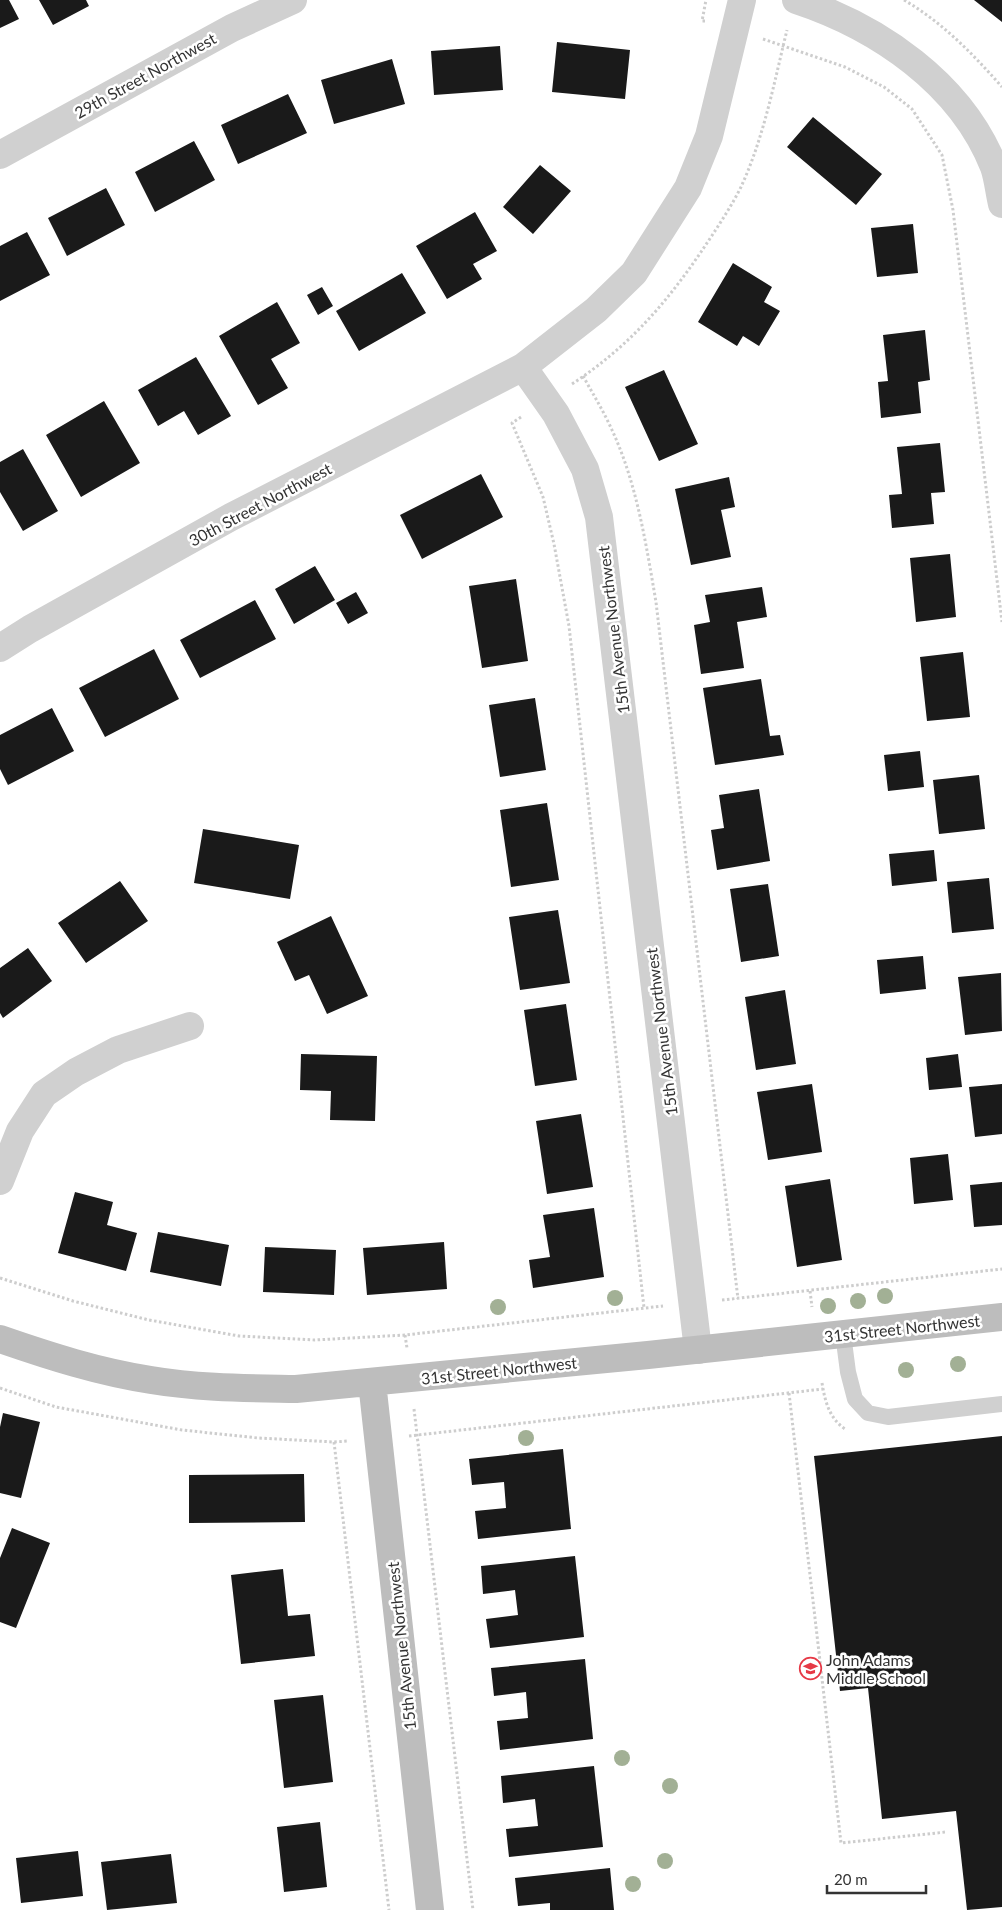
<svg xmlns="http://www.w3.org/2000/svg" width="1002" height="1910" viewBox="0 0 1002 1910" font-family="Lato,sans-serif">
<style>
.building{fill:#1a1a1a}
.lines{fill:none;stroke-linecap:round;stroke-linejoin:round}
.path{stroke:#cdcdcd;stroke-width:3;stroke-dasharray:2.5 2.5;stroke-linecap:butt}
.lane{stroke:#d0d0d0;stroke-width:16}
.street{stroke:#d0d0d0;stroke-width:28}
.secondary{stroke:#bdbdbd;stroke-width:28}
.tree{fill:#a2b095}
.labels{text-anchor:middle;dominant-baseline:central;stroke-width:5;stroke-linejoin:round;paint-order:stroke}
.street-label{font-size:16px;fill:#333;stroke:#fff}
.poi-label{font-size:16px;fill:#333;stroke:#fff;text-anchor:start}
</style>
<rect width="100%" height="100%" fill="#fff"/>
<path class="building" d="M0,0H9L19,19L0,28Z
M39,0H86L89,6L53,25Z
M974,0H1002V22Z
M557,42L630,50L625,99L552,92Z
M500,46L503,90L434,95L431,51Z
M392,59L405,104L334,124L321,80Z
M288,94L307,133L238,164L221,125Z
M813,117L882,174L856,205L787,147Z
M194,141L215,180L155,212L135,172Z
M540,165L571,191L533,234L503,207Z
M106,188L125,225L67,256L48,218Z
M475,212L497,251L473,264L482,279L447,299L416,246Z
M913,224L918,273L877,277L871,228Z
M27,232L50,275L0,301V246Z
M733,263L772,287L764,302L780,311L759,346L743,336L737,346L698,322Z
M402,273L426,313L359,351L336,311Z
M322,287L333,306L318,315L307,295Z
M277,302L300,343L271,359L288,388L258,405L219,336Z
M925,330L930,380L918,382L921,413L881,418L878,382L888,381L883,335Z
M196,357L231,416L198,435L184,411L158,426L138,390Z
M664,370L698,444L659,461L625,387Z
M104,401L140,463L81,497L46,435Z
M940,443L945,492L931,493L934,524L892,528L889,495L902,494L897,447Z
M23,449L58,511L23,531L0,492V462Z
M481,474L503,517L422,559L400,515Z
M729,477L735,507L721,510L731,557L691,565L675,489Z
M950,554L956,617L916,622L910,558Z
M315,566L335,600L294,624L275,589Z
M516,579L528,661L482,668L469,586Z
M762,587L767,617L737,622L744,668L701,674L694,625L710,622L705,595Z
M356,592L368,613L348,624L336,603Z
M255,600L276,639L200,678L180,640Z
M154,649L179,699L105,737L79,688Z
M963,652L970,717L927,721L920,657Z
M761,679L770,736L780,735L784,755L715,765L703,688Z
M535,698L546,770L500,777L489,705Z
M52,708L74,751L8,785L0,769V735Z
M920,751L924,787L888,791L884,755Z
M979,775L985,829L939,834L933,780Z
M759,789L770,861L717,870L711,830L724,828L719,795Z
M547,803L559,880L511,887L500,810Z
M203,829L299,845L290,899L194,883Z
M934,850L937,881L892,886L889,854Z
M989,878L994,929L952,933L947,882Z
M120,881L148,921L86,963L58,923Z
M768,884L779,956L741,962L730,889Z
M558,910L570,983L520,990L509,917Z
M331,916L368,996L327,1014L309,975L295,981L277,942Z
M28,948L52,981L3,1018L0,1013V968Z
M923,956L926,989L880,994L877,960Z
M1001,973L1002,1031L965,1035L958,977Z
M785,990L796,1064L756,1070L745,997Z
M566,1004L577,1080L535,1086L524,1010Z
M301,1054L377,1056L375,1121L330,1120L331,1091L300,1090Z
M958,1054L962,1087L929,1090L926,1058Z
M812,1084L822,1152L768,1160L757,1092Z
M1002,1084V1134L975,1137L969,1087Z
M581,1114L593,1187L547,1194L536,1121Z
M948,1154L953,1200L914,1204L910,1158Z
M830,1179L842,1260L797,1267L785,1186Z
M1002,1182V1225L974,1227L970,1185Z
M75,1192L113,1202L107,1225L137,1233L126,1271L58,1253Z
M594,1208L604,1277L533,1288L529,1260L550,1257L543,1215Z
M158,1232L229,1245L221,1286L150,1272Z
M444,1242L447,1289L367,1295L363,1248Z
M265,1247L336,1250L334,1295L263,1292Z
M3,1413L40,1422L21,1498L0,1493V1427Z
M1002,1436V1907L967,1910L956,1811L882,1819L868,1688L840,1691L814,1456Z
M563,1449L571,1529L478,1539L475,1511L506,1508L504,1482L472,1485L469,1459Z
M304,1474L305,1522L189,1523V1475Z
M12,1528L50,1543L16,1628L0,1622V1558Z
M575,1556L584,1637L490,1648L486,1619L518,1615L515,1590L483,1594L481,1566Z
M283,1569L288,1616L310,1614L315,1656L241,1664L231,1575Z
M585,1659L593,1739L500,1750L497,1721L528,1718L526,1692L494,1696L491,1668Z
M323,1695L333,1782L284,1788L274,1700Z
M594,1766L603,1847L509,1857L506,1829L538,1826L535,1799L503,1803L501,1776Z
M320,1822L327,1887L284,1892L277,1827Z
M78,1851L83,1896L21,1903L16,1858Z
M171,1854L177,1903L107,1910L101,1862Z
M610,1868L614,1910H550V1903L518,1906L515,1878Z"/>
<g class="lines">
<path class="path" d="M904,0C943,23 972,53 1002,87
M705,21H702L706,0
M763,39L845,67L884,87L912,109L942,155L953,210L1002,622
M583,376C593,394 604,412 612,430C637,484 646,544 656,602L738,1299
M572,384C628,347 664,306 701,252C715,231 730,209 741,187C764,137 774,83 787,30
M521,417L512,423L543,497L554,544L569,626L644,1308
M0,1278L73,1301L149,1320L239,1336L315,1340L405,1335L663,1306
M810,1291L812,1307
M722,1300L1002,1269
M405,1335L407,1348
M822,1383C825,1401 829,1418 845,1429
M0,1388L56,1407L182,1430L258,1438L334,1442L348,1441
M789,1393L841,1843L946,1832
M414,1409L473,1910
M409,1436L823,1389
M334,1442L389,1910"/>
<path class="lane" d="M843,1334L848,1372L855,1399L868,1413L888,1417L1002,1404"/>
<path class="street" d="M796,0C878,27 961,83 994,167C998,178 999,192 1002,204
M0,155L232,28L293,0
M523,367L556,414L585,469L599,517L698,1350
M0,648L30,629L231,517L523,367L596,310L634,273L688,188L709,136L742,0
M0,1181L20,1131L44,1094L76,1072L118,1050L190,1026"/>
<path class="secondary" d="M0,1339C49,1356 99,1372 151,1380C198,1388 248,1388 296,1389L648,1355L1002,1317
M372,1382L430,1910"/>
</g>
<g class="tree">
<circle cx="885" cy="1296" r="8"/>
<circle cx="615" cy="1298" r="8"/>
<circle cx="858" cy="1301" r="8"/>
<circle cx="828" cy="1306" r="8"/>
<circle cx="498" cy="1307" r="8"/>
<circle cx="958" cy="1364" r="8"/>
<circle cx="906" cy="1370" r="8"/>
<circle cx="526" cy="1438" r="8"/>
<circle cx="622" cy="1758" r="8"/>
<circle cx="670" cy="1786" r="8"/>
<circle cx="665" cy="1861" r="8"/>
<circle cx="633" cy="1884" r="8"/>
</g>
<defs>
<symbol id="school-ring" viewBox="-11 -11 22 22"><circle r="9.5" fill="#fff" stroke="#e63946" stroke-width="1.5"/><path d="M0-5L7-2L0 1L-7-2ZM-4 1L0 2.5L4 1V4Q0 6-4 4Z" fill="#e63946"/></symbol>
</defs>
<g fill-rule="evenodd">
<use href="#school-ring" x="798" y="1656" width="25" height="25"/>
</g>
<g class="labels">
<g class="street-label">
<text transform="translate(145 75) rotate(-29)">29th Street Northwest</text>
<text transform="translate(260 504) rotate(-28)">30th Street Northwest</text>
<text transform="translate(613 630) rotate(-97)">15th Avenue Northwest</text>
<text transform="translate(661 1032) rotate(-97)">15th Avenue Northwest</text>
<text transform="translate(902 1328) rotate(-6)">31st Street Northwest</text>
<text transform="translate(499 1370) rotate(-6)">31st Street Northwest</text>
<text transform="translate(401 1646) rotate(-96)">15th Avenue Northwest</text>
</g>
<g class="poi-label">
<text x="826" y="1659">John Adams<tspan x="826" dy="18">Middle School</tspan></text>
</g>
</g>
<path d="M827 1885v8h99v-8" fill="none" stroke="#333333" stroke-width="2.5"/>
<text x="834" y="1885" font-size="15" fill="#333333" stroke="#ffffff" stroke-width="4" paint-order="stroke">20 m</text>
</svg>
